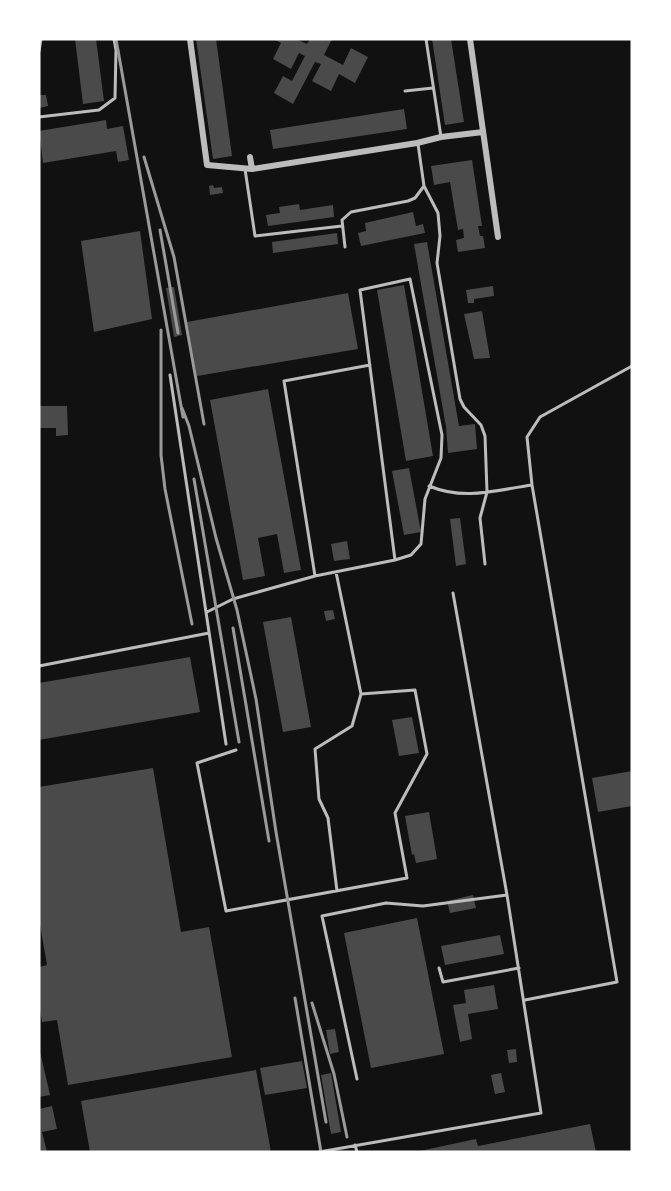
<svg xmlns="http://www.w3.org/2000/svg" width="671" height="1191" viewBox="0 0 671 1191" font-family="Spectral,serif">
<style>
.building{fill:#4a4a4a}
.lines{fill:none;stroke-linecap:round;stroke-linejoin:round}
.service{stroke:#bcbcbc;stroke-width:3}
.minor{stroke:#bcbcbc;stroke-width:6}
.rail{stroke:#9a9a9a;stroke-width:3}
</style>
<rect width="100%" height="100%" fill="#111"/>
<path class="building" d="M75,39H96L104,101L83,104Z
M196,39H216L232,156L213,159Z
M274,39H296L307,44L310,39H332L324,55L343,65L351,48L368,57L355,83L339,74L331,91L312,81L321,64L315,62L293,104L274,93L283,76L292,81L305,56L299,53L291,69L273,59L281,43Z
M432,39H451L464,122L445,125Z
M39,95H46L48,106L39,108Z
M404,109L407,129L273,149L270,130Z
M106,120L107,129L123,126L129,160L118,162L116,151L43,163L39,131Z
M472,160L482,226H478L480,236H483L485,248L458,252L456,240L464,238L463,229L458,230L450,182L434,185L431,166Z
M213,185L214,188L222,187L223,193L210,195L209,186Z
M299,204L300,210L333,205L334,217L268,226L266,215L280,213L279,207Z
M413,212L416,226L423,224L425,233L361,246L358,233L366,231L365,223Z
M140,231L152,319L94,332L81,241Z
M337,233L338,244L273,253L272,242Z
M427,242L459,426L475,424L477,449L448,453L446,427L414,244Z
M404,285L433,456L406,461L377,290Z
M493,286L494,296L474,299V303H468L466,290Z
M174,287L182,335L174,337L166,288Z
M348,293L358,349L197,376L187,322Z
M482,311L490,358L474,359L464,314Z
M268,389L301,570L284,573L277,534L258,538L265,576L243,580L210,400Z
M39,406H67L68,435L56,436V428H39Z
M409,468L421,532L404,535L392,471Z
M460,518L466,564L456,566L450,519Z
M347,541L350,559L334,561L331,544Z
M333,610L335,619L326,621L324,611Z
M291,617L311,727L283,732L263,622Z
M190,657L200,712L39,740V683Z
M412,717L419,753L399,756L392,720Z
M153,768L181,932L209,927L232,1057L68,1085L57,1020L42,1022L39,1004V967L47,965L39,919V787Z
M632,771V806L598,812L592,778Z
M429,812L437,859L416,863L414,854L412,855L405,816Z
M473,895L476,908L450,913L447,901Z
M417,918L444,1054L371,1068L344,933Z
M500,935L504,954L445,965L441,946Z
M494,985L498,1009L468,1014L472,1039L460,1042L453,1005L466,1003L464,990Z
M335,1029L339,1052L330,1054L326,1030Z
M39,1047L50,1095L39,1097Z
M516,1049L517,1062L509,1063L507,1050Z
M302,1061L307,1088L265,1095L260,1068Z
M256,1070L271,1152H90L81,1101Z
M331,1073L341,1132L331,1134L321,1075Z
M501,1073L505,1092L495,1094L491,1075Z
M52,1106L57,1129L42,1132L47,1152H39V1109Z
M590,1124L596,1152H415L476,1139L478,1146Z"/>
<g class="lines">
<path class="service" d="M426,39L441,137
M39,51L41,39
M405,91L433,88
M39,117L99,110L115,98L116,50L114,39
M418,144L424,186L438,213L440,236L437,263L460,399L464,407L481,425L485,436L487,492L480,518L485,564
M245,169L255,236L342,226
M345,247L342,220L351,212L408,201L415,198L424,186
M170,375L226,744
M429,486C465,501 496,490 532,485
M315,576L284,381L370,365
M207,612L233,599L315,576L395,560L360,290L410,279L442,435L441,458L425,499L421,544L411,555L395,560
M39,666L209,633
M236,750L197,763L226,911L407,878L395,813L427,754L415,690L361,694L336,572
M337,891L328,818L319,799L315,749L352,726L361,694
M439,968L443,982L519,968
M525,1000L617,982L532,485L527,437L540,417L632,366
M357,1079L322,916L386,903L423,906L507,895
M355,1145L357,1152
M319,1152L541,1113L507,895L453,593"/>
<path class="minor" d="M190,39L207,165L252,169L417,143L441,137L483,132
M470,39L498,237
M250,157L252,169"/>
<path class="rail" d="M116,39L183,417
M144,157L174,257L204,424
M160,230L178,333
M161,330V455L165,489L192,624
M182,408L189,426L216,538L237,610L256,699L276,832L326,1122
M194,479L239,742
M233,628L269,841
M295,998L321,1152
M312,1003L334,1074L347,1137"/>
</g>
<rect width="671" height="1191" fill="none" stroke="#ffffff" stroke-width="81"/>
</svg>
